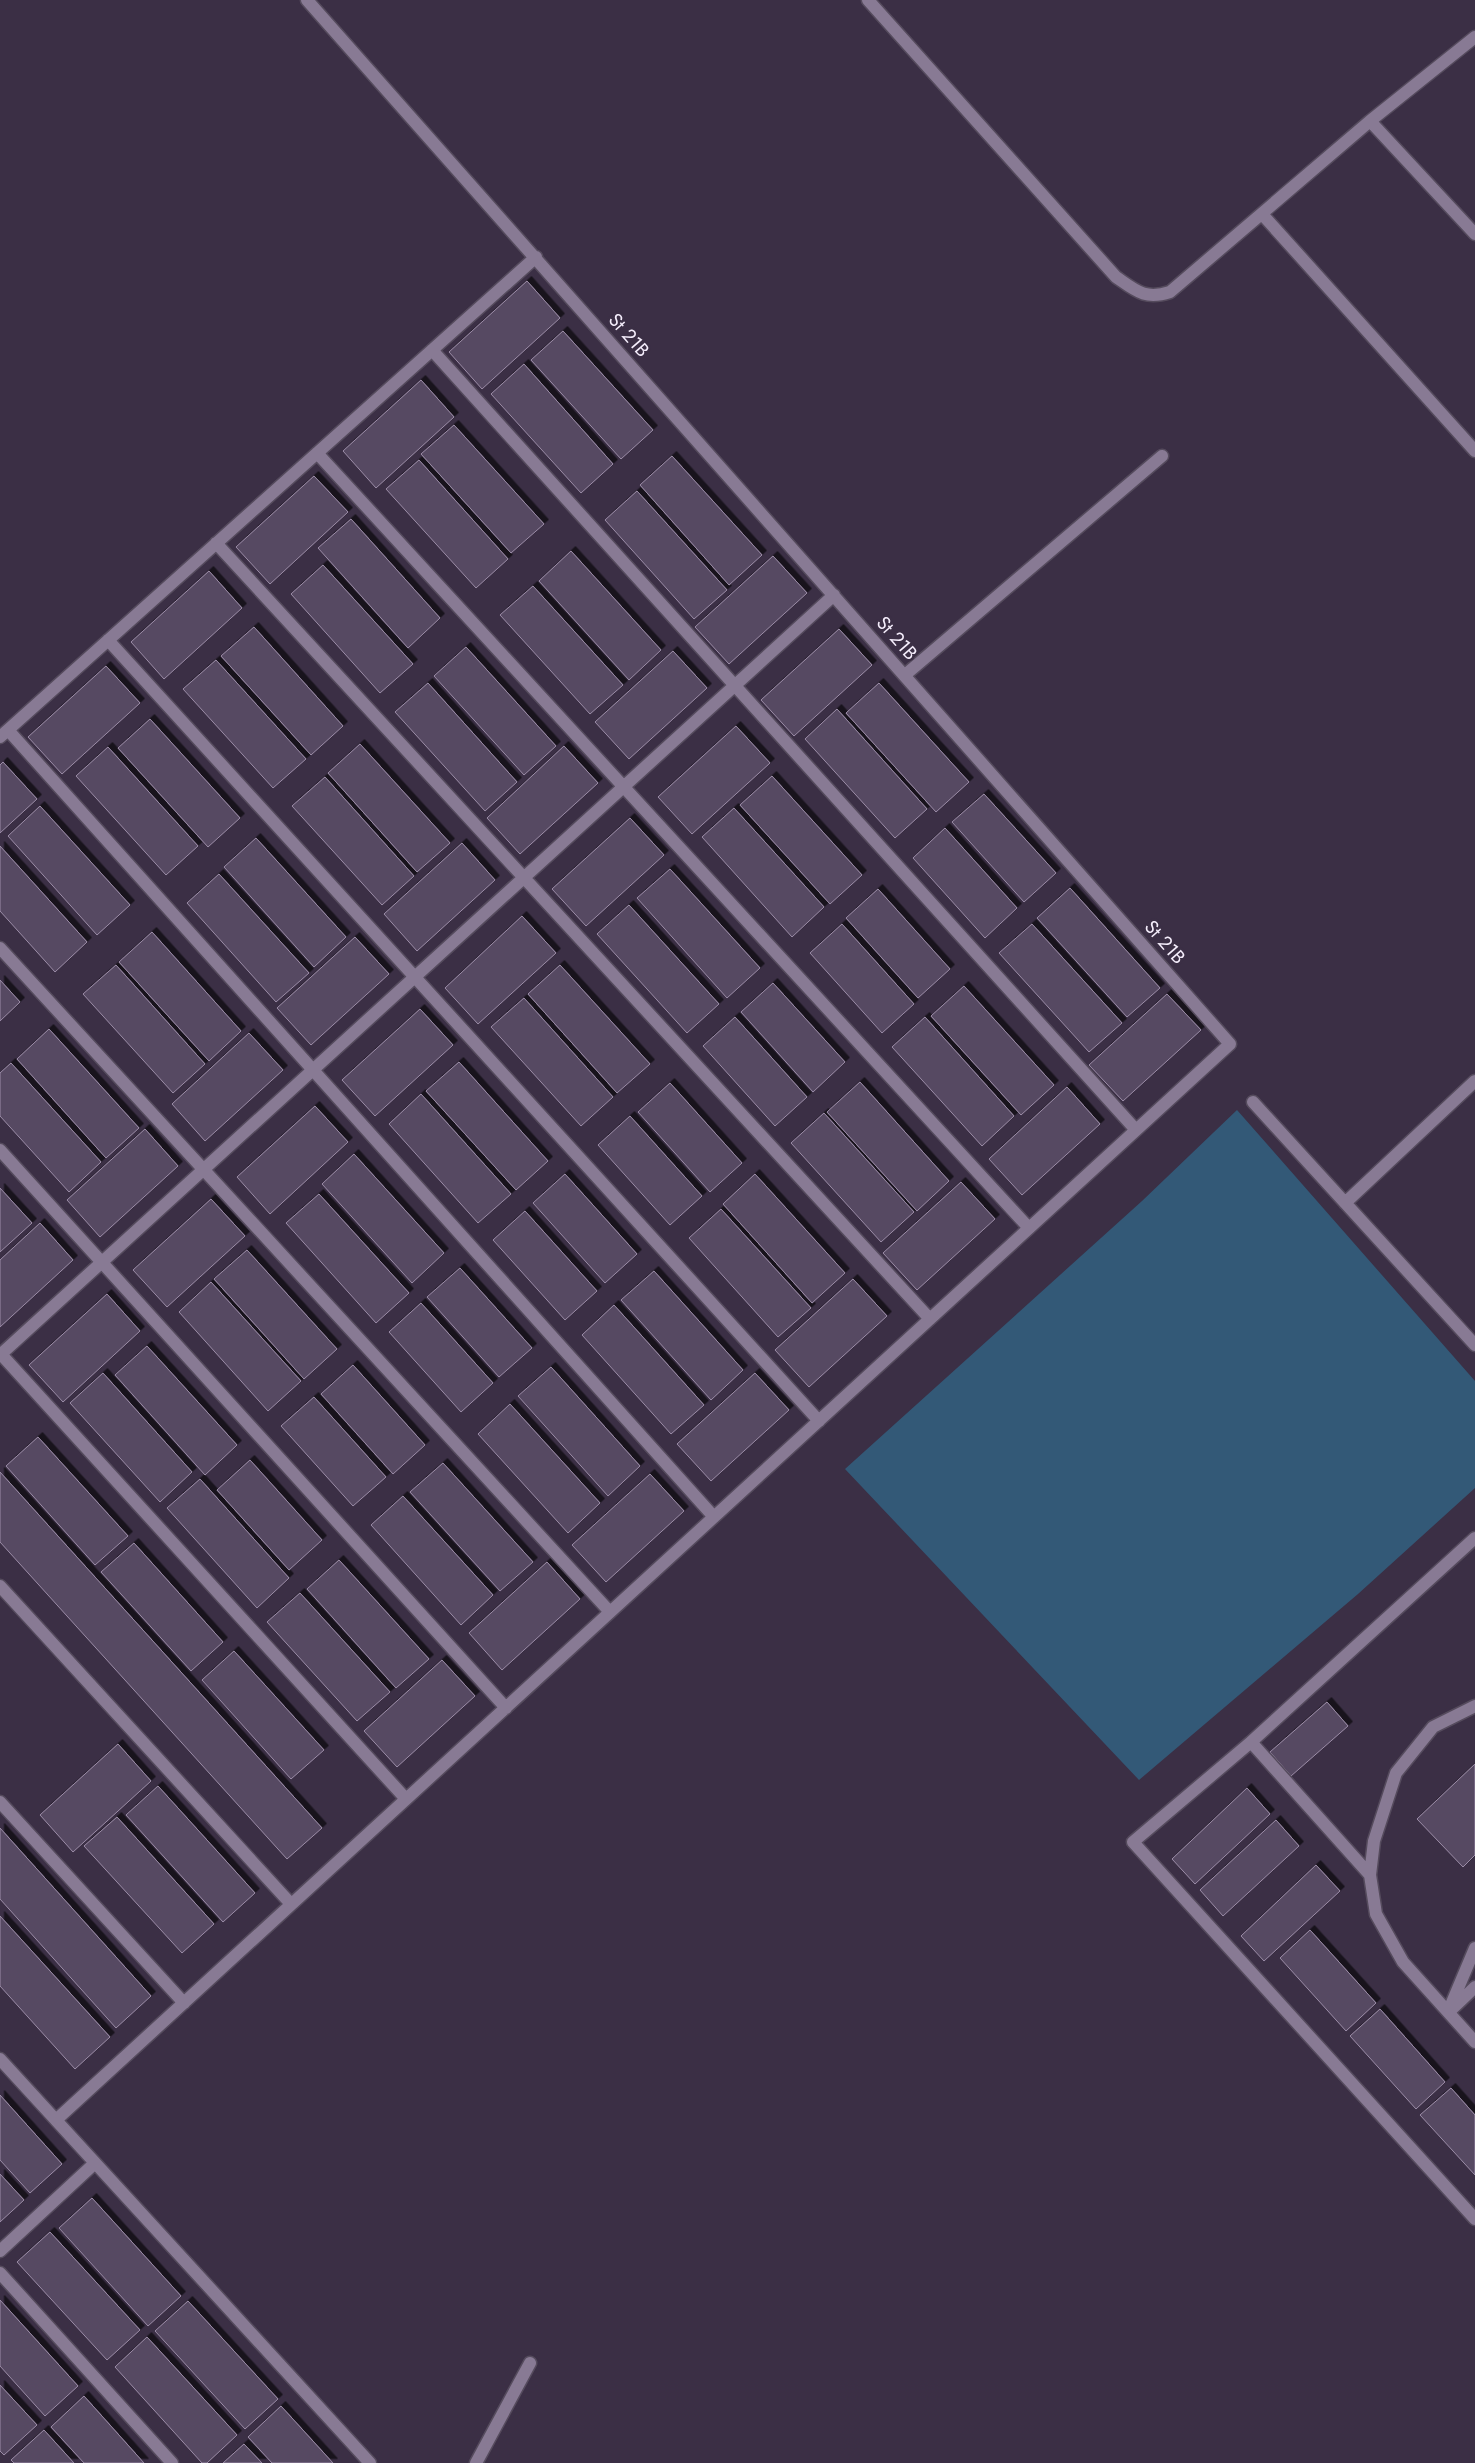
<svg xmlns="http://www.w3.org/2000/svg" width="1475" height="2463" viewBox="0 0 1475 2463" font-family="Jost,sans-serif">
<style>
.water{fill:#335977}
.building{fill:#574a62;stroke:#9b8ca7;filter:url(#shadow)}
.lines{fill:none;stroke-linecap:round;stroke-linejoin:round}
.minor-casing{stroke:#554b5d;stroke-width:15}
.minor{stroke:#887a94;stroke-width:12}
.labels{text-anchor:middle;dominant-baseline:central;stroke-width:5;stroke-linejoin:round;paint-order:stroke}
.street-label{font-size:19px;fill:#f5eefc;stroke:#3b2f45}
</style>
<defs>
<filter id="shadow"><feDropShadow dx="4.5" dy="-4.5" stdDeviation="0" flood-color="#0009"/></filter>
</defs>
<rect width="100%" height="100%" fill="#3b2f45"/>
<path class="water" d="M1237,1110L1475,1381V1488L1358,1594L1139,1780L845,1469L1142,1201Z"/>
<path class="building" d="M527,281L560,318L482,389L449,352Z
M563,331L653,430L621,459L531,360Z
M524,364L613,464L581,493L491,394Z
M421,380L454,417L376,488L343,451Z
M454,425L544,524L511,553L421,454Z
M672,456L762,555L729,585L640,485Z
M419,460L508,559L476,588L386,489Z
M314,476L348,512L270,584L236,547Z
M637,491L727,590L694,619L605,520Z
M351,519L440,618L408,648L318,548Z
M571,551L661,650L629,680L539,581Z
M773,556L807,593L729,664L695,627Z
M323,565L413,664L380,693L291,594Z
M209,571L242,608L164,679L131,642Z
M533,586L623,685L590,714L500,615Z
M254,627L343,726L311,755L221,656Z
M839,629L872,665L794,736L761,700Z
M466,647L556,746L524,775L434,676Z
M673,651L707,688L629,759L595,722Z
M216,660L306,759L273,788L183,689Z
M106,666L140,703L62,774L28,737Z
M428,683L517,782L485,811L395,712Z
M879,683L969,782L936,812L846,713Z
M837,709L927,809L895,838L805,739Z
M150,719L240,818L208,847L118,748Z
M736,726L770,763L692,834L658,797Z
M360,744L450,843L417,872L328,773Z
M564,746L598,783L520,854L487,818Z
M108,747L198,846L166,875L76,776Z
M3,762L37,799L0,833V765Z
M772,776L862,875L830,904L740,805Z
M325,777L414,876L382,905L292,806Z
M984,794L1056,873L1024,902L952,822Z
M40,806L130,905L97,935L8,836Z
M734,808L824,907L792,937L702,837Z
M630,818L664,855L586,926L552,889Z
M945,828L1017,908L985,938L913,858Z
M256,838L346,937L314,967L224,867Z
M462,843L495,880L417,951L384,914Z
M0,846L87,942L55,972L0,911Z
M670,869L760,968L727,998L637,898Z
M219,874L309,973L276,1002L187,903Z
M1070,888L1160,988L1127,1017L1037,918Z
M878,889L950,969L918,998L846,918Z
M629,905L719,1004L687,1033L597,934Z
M522,916L556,953L478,1024L445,988Z
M842,924L914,1004L882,1033L810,953Z
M1032,924L1122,1023L1089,1052L999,953Z
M152,932L241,1031L209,1061L119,962Z
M355,937L389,974L311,1045L277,1008Z
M116,965L205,1064L173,1093L83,994Z
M560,965L650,1064L617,1093L528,994Z
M0,980L20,1002L0,1021Z
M773,983L845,1062L813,1092L741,1012Z
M964,986L1054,1085L1021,1115L931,1016Z
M1167,994L1201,1030L1123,1101L1089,1065Z
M524,998L613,1097L581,1126L491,1027Z
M420,1009L453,1045L375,1116L342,1080Z
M735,1017L807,1097L775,1126L703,1046Z
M925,1017L1014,1116L982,1146L892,1047Z
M49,1029L139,1128L106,1158L17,1059Z
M249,1033L283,1070L205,1141L172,1104Z
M459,1062L548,1161L516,1190L426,1091Z
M11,1063L101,1162L69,1192L0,1116V1073Z
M860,1082L949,1181L917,1211L827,1112Z
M670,1083L742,1163L710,1192L638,1112Z
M1067,1087L1100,1124L1022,1195L989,1159Z
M421,1094L511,1194L478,1223L389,1124Z
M315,1106L348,1142L270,1214L237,1177Z
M824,1113L914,1212L881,1242L791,1143Z
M630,1116L702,1196L670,1225L598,1145Z
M145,1129L178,1166L100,1237L67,1200Z
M354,1154L444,1253L412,1283L322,1184Z
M565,1174L637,1254L605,1283L533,1203Z
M755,1174L845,1273L812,1303L723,1204Z
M961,1182L995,1219L917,1290L883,1253Z
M0,1188L32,1223L0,1252Z
M319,1194L409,1293L376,1323L286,1223Z
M211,1199L245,1236L167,1307L133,1270Z
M721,1209L811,1308L778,1337L689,1238Z
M525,1211L597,1291L565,1320L493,1240Z
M40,1223L73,1260L0,1327V1260Z
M247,1250L337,1349L304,1379L214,1279Z
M460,1268L532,1348L499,1377L427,1297Z
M654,1271L743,1370L711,1400L621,1300Z
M853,1279L887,1316L809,1387L775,1350Z
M211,1282L301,1381L268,1411L179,1312Z
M107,1294L140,1331L63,1402L29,1365Z
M421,1303L493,1383L461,1412L389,1332Z
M614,1305L704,1405L671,1434L582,1335Z
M147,1346L237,1445L205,1475L115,1375Z
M353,1365L425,1445L393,1474L321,1394Z
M551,1367L640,1466L608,1496L518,1396Z
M103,1373L192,1472L160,1502L70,1403Z
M755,1373L789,1410L711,1481L677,1444Z
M314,1397L386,1477L353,1506L281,1426Z
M510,1404L600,1503L568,1533L478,1434Z
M38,1437L128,1536L95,1565L6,1466Z
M250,1460L322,1540L289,1570L217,1490Z
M443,1463L533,1562L500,1591L410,1492Z
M0,1472L322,1828L287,1859L0,1542Z
M650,1474L684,1511L606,1582L572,1545Z
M200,1479L289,1578L257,1608L167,1508Z
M403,1496L493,1595L461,1625L371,1525Z
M134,1543L223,1642L191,1671L101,1572Z
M339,1560L429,1659L396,1688L307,1589Z
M547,1562L580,1599L502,1670L469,1633Z
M300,1593L390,1692L357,1721L267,1622Z
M234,1651L324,1750L291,1779L202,1680Z
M442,1660L475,1696L397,1767L364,1731Z
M1327,1702L1348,1726L1291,1776L1270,1752Z
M118,1744L151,1781L73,1852L40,1815Z
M1475,1764V1855L1463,1867L1417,1819Z
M158,1786L255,1893L223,1922L126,1815Z
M1247,1788L1270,1814L1195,1884L1172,1859Z
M117,1817L214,1924L182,1953L84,1846Z
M1276,1820L1299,1846L1223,1916L1200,1890Z
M0,1828L151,1996L116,2028L0,1899Z
M1316,1865L1340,1891L1264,1961L1241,1936Z
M0,1916L110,2037L75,2069L0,1986Z
M1310,1930L1376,2003L1346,2031L1280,1958Z
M1380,2009L1445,2082L1416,2109L1350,2036Z
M1451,2088L1475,2115V2175L1420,2115Z
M0,2095L62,2164L30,2193L0,2160Z
M0,2174L24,2200L0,2222Z
M92,2198L181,2296L148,2326L59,2228Z
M50,2232L140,2330L107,2360L17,2262Z
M0,2300L78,2386L45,2416L0,2366Z
M188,2301L278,2399L245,2429L155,2331Z
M147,2337L237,2435L207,2463H202L115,2367Z
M0,2385L37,2425L4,2455L0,2451Z
M84,2396L144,2463H84L51,2427Z
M281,2406L333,2463H272L248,2437Z
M44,2430L74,2463H14L11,2460Z
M244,2444L262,2463H223Z"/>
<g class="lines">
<defs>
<path id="minor" d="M868,0L1116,277C1136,291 1145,300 1170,292L1370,121L1475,37
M1370,121L1475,234
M1262,214L1475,451
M432,350L1136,1130
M317,453L1029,1228
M216,543L930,1319
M108,640L819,1421
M905,675L1162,456
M8,730L714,1517
M0,737L536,257
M0,948L610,1612
M1253,1102L1475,1345
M0,1150L506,1708
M1345,1203L1475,1081
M0,1353L406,1799
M0,1355L834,595
M1475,1538L1251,1742L1133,1842L1475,2219
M0,1586L291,1904
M1251,1742L1370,1875L1376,1914L1403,1962L1475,2042
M0,1802L184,2003
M1370,1875L1374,1841L1396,1773L1433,1727L1475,1706
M1452,2009L1475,1987
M1448,2012L1475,1948
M0,2059L370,2463
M56,2120L1230,1044L307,0
M0,2251L95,2163
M0,2273L172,2463
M476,2463L530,2363"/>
</defs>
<use href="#minor" class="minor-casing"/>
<use href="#minor" class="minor"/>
</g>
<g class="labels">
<g class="street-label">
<text transform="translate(629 335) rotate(49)">St 21B</text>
<text transform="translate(897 638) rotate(49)">St 21B</text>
<text transform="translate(1165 942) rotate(49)">St 21B</text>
</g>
</g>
</svg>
